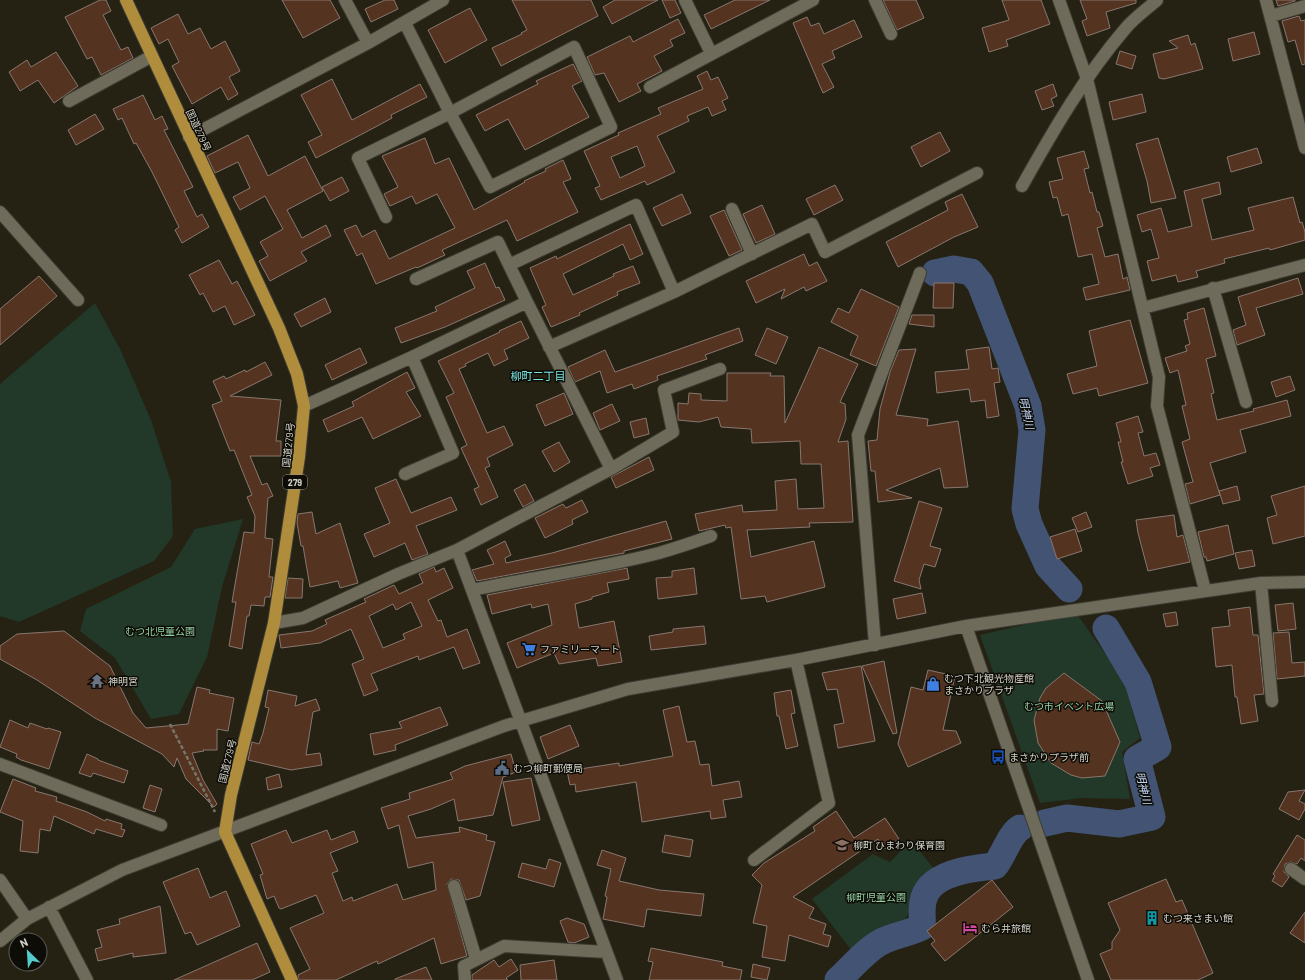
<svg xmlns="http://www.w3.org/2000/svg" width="1305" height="980" viewBox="0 0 1305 980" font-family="Barlow,'Noto Sans JP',sans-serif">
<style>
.green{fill:#223828}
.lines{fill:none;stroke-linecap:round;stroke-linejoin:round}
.river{stroke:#425373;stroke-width:27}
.building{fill:#553321;stroke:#88776e;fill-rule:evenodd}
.minor-casing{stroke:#3d3c32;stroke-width:14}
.highway-casing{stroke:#3d3c32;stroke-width:14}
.path{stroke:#777569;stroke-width:2.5;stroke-dasharray:4 2;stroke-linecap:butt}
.minor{stroke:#6e6b5a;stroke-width:12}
.highway{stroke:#b08d3d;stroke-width:12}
.labels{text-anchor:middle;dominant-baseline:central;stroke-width:3;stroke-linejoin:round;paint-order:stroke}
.shield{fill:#0d0c06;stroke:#98978e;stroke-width:1}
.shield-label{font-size:9px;font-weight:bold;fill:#d3d2c9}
.street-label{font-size:10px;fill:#d3d2c9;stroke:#0d0c06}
.park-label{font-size:10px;fill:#97d2a6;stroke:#0d0c06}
.poi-label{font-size:10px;fill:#d3d2c9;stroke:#0d0c06;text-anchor:start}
.neighbourhood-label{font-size:11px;fill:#77e3e0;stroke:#0d0c06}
.water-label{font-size:11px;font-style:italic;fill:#c2d4f7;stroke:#0d0c06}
</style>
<rect width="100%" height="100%" fill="#252214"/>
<path class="green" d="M95,303L120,349L151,420L171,482L173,536L154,561L19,622L0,616V384Z
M243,519L222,587L207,657L179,714L151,719L115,658L80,631L86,609L171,567L195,529Z
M1076,613L1124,680L1140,738L1122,752L1130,799L1082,798L1040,803L980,635Z
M911,840L938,874L918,894L905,920L855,955L812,899L873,854L890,862Z"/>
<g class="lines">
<path class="river" d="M935,273L954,269L971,272L980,283L1028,406L1032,430L1025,509L1029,524L1048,566L1069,589
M1045,823L1067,818L1119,824L1152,817L1137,759L1158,747L1138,682L1106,628
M838,980C850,969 867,949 881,942C894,935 908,934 922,927C923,919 921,910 923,902C927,873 971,868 995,866C1004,854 1010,834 1020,828"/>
</g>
<path class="building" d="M100,0H106L111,11L103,15L121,50L128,47L133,58L101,75L92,57L87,59L65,17Z
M282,0H330L340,18L303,38Z
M385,0H394L398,9L371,22L365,9Z
M512,0H591L598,16L501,66L492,48L522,34L521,33L527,30Z
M615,0H658L612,24L603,7Z
M662,0H675L681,13L670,18Z
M735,0H770L711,29L704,15Z
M883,0H916L924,18L897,30Z
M1002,0H1041L1050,24L1006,40L1008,46L989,52L982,28L1009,20Z
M1080,0H1136V3L1106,12L1110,28L1087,36L1082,21L1087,19Z
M1276,0H1295V1L1278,6Z
M470,8L487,40L445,63L428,30Z
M178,14L188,34L200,28L211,49L225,41L240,71L229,77L238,94L228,100L221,87L192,104L172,66L179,62L168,39L159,44L151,28Z
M1299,16L1301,21L1305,20V64L1302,65L1295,40L1288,42L1282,21Z
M807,17L811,26L819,23L824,34L854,20L862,37L832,51L835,58L822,64L834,87L823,93L793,23Z
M678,19L685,33L670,40L673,46L654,56L662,71L637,84L641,91L619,102L604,73L595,75L587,57L630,36L633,42Z
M1254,32L1260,54L1233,61L1228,39Z
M1188,35L1191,45L1195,43L1203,69L1164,79L1159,78L1153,54L1178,48L1169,41Z
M1120,51L1136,56L1132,69L1116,64Z
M56,52L78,86L54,103L38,80L20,91L9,72L27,60L31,67Z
M573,64L582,81L572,86L589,117L525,150L508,119L485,131L476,115L538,84L536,81Z
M707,71L711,80L718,77L728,98L722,101L726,110L712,116L708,107L687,116L689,121L657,136L675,172L647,185L645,181L601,200L595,188L600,186L584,151L619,135L618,133L661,114L658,108L703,89L697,76ZM637,146L645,166L620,178L611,157Z
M332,79L352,120L420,84L427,97L391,115L392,118L366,132L316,158L308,142L322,135L301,95Z
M1053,84L1057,96L1051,99L1054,106L1042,110L1035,91Z
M1142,94L1146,112L1113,120L1109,102Z
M143,95L155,120L162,116L168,129L164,130L193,187L184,191L197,217L202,214L209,227L182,243L175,230L179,227L152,172L136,143L134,144L122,118L118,120L113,109Z
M95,114L104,129L76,145L68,130Z
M940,132L950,151L921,167L911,147Z
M248,135L268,176L305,156L323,191L287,210L302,238L326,225L331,236L301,252L307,261L270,281L259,261L268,256L260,242L283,229L265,196L240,210L233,197L250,188L238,162L215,173L207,156Z
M425,138L435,164L449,158L474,210L525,182L524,181L546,171L545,169L563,160L571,179L563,182L578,212L517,241L507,220L442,250L445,255L417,268L416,267L376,284L362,253L357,256L344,230L356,225L362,237L375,230L389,259L455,228L437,194L416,204L412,196L390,206L384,194L398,187L382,156Z
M1158,138L1176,198L1151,203L1147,181L1136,144Z
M1257,148L1262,163L1231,172L1227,157Z
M1084,151L1089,168L1084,169L1090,193L1092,192L1097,212H1099L1103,226L1097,228L1105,257L1118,254L1123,279L1127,277L1130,290L1086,300L1083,288L1099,284L1092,254L1078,257L1068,214L1062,216L1057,197L1053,198L1049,182L1063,179L1057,158Z
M342,177L349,191L330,201L322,187Z
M1219,182L1221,194L1202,199L1212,240L1254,230L1248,208L1293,197L1300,223L1302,222L1305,232V240L1270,250L1269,248L1224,259L1225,263L1196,271L1198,277L1178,282L1176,275L1152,281L1147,261L1159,258L1151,229L1142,232L1137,215L1161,208L1168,232L1192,226L1184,191Z
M835,185L843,200L814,215L806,199Z
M682,194L691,213L662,226L653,208Z
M962,194L978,227L954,237L898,267L886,242L948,210L945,202Z
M762,205L775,234L756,243L743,214Z
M724,210L742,250L729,256L710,216Z
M630,224L643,254L630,260L623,244L563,274L573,295L614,276L613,274L633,266L640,283L617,292L618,295L579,313L580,315L551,327L542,307L546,305L530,268L556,256L557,259Z
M804,254L809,266L817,262L827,281L806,291L804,287L781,299L785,289L756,303L746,281Z
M219,260L232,284L237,281L255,315L234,325L225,306L213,312L203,293L200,295L189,275Z
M485,263L496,288L499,287L505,300L445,327L401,343L395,328L437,311L435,307L475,288L467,271Z
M39,276L57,296L0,345V309Z
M1298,278L1303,294L1256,308L1265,335L1237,345L1233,330L1246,325L1238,297Z
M934,283H954L953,308H933Z
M861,289L899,307L876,366L850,355L858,336L831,322L838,308L849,313Z
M325,298L331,312L301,327L294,314Z
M1204,308L1216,356L1206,359L1214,393L1211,394L1217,420L1254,411L1253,409L1287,400L1291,416L1240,430L1246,452L1210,463L1220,495L1190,504L1185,484L1193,482L1182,442L1190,439L1182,406L1186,405L1178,370L1170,373L1165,358L1187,351L1185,346L1190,344L1184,320L1188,319L1187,313Z
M912,315H934V327L909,324Z
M1130,320L1148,383L1099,396L1097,388L1073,394L1067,374L1097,366L1089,331Z
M521,321L529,338L504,350L508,359L494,366L488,353L465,364L466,366L459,369L487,433L504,426L513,445L487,458L490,466L485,468L498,497L481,505L474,489L479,487L461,448L467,445L446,397L454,393L438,361L500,332L499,331Z
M739,328L743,341L705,355L707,359L657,376L658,380L634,389L632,384L607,393L600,371L575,382L568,367L605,350L615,372Z
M767,328L788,337L776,364L755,355Z
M819,347L858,364L840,402L845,404L846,419L838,442L848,441L853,522L809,523L810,527L747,530L751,557L814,541L825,587L767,602L765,596L741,599L731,527L726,528L725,525L699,531L695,514L742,505L743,512L777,510L775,481L796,479L798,509L824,508L821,464H801L800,441L752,443L751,429L721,427L718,417L699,422L678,420V403L688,404L689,393L701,394V400L727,401V373H771L770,376H784L785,423Z
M989,347L992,369L998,368L1000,382L994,383L999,416L987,418L985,400L971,402L969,389L937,393L935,372L969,369L966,350Z
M360,348L367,363L332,380L325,365Z
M916,349L896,415L928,419L927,426L958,421L968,487L944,488L940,468L886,490L912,498L878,502L875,471H871L868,441L877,440L880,409L890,372L899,350Z
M265,362L272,375L230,396L281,400L276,441H281V456H250L262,485L267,483L273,496L268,498L265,538L273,539L269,577H273L270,597H265L264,606L251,605L249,616H247L242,649L229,646L236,602H232L244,532L254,533L255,516L247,497L252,495L234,450L230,451L212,405L222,401L213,381L224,376L226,379L245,370L246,372Z
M407,372L415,388L406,392L421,416L373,439L362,417L328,432L323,420L354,406L352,402Z
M1290,376L1295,390L1276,397L1271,382Z
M564,393L573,414L545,426L536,405Z
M612,404L620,421L600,430L593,413Z
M1138,416L1143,432L1138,433L1144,456L1156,453L1160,465L1150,468L1153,476L1128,484L1121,462H1123L1118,442H1121L1116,423Z
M646,418L649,434L634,438L630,422Z
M559,442L570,462L554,472L542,451Z
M649,457L654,470L616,488L611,477Z
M396,479L411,513L451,497L457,510L416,526L428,554L412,560L405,543L374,557L364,534L390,523L375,488Z
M525,484L534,501L523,507L514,490Z
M1237,486L1240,500L1223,504L1219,491Z
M1305,486V536L1273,544L1267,518L1277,515L1271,496Z
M582,500L588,512L572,520L573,524L545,538L535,518L563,504L566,508Z
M919,501L942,508L930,546L941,549L935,567L924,564L919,580L921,589L894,581Z
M312,512L316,534L340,523L358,583L340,588L338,581L310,587L303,546H301L297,523L298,514Z
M1086,512L1092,527L1078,532L1072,518Z
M1174,515L1177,537L1183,535L1190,562L1148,571L1138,533L1136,520Z
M666,521L672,539L624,551V553L477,581L472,570L494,564L487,550L505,541L511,555L505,558L506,563L552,553Z
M1228,525L1234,554L1207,561L1206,557H1204L1198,532Z
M1075,529L1082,551L1057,559L1050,537Z
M1252,550L1255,566L1239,569L1235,553Z
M434,567L436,572L444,568L453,588L428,600L438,621L441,620L447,637L467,629L480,663L463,669L454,647L419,660L418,656L371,674L378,690L364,696L352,664L364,659L351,629L320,643L281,648L279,635L312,631L327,624L325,620L366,602L364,599L394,585L399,594L423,583L419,574ZM411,602L422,626L403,634L405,639L383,648L369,616L393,604L396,610Z
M627,568L629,579L607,583L609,592L592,597V599L575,604L579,628L614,621L622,662L598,666L596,658L559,664L554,653L517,668L507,643L552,625L548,604L532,608L531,604L492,614L487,595Z
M694,568L697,594L658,599L656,578L672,577V571Z
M288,578L303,579L302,598H285Z
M922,593L926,613L897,619L893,599Z
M1293,603L1296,629L1278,631L1275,605Z
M1250,607L1253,635H1258L1264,694L1254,695L1258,721L1241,724L1237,697H1235L1232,665L1216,667L1212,628L1230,626L1228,610Z
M1176,612L1178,625L1166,627L1163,614Z
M704,626L706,644L651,650L649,636L673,632V629Z
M64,631L110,666L133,713L146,728L188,724L197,687L210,690L209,693L234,698L228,731L217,729V750H203L204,751L192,753L203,780L217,804L214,807L186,779L177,758L174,767L162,754L95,718L37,680L0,659V646L17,634Z
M1289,632L1292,663L1305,662V676L1277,679L1273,633Z
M884,661L897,733L893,734L862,666Z
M861,666L875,741L838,748L834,725L844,723L837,689L827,690L822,673Z
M928,670L955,676L943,730L956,731L961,743L908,767L898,744L911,687L923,690Z
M1064,673L1102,701L1120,742L1105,776L1082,778L1071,775L1051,763L1038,743L1034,720L1040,698L1046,688Z
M268,690L297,696L295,706L316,699L320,710L313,712L306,755L320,753L322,765L291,770L248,760L252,742L259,744L263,733L269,708L265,707Z
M791,690L795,713L791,714L798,746L786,749L779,716H777L774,693Z
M679,706L687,742L695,741L700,765L709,764L712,786L739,781L742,797L723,800L726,817L711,819L710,811L642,822L636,782L576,792L575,784L570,785L567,771L619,763V766L673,756L663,710Z
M440,707L448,725L395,745L396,750L374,755L370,734L402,728L399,722Z
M10,720L28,728L30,723L47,729L48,728L61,732L49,769L21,760L16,757L17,754L0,747Z
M570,725L579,746L548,759L540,737Z
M87,754L98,759V760L128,771L124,783L93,773L91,777L79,773Z
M511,754L516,772L503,777L493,815L458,821L454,799L431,809L408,816L416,838L460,832L459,827L487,835L486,840L495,842L480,896L466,900L459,880L451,879L447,884L467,956L441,964L434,938L378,964L377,961L336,980H299L298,975L310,969L290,928L324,913L316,895L281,909L279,908L274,896L267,899L260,875L263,874L251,844L286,830L292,843L327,830L331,840L354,831L358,842L330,853L338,871L332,873L343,901L352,897L353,901L397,884L403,900L436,890L433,862L408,868L399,825L388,829L381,808L410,799L409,793L453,779L450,773L465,766Z
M279,774L282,787L268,790L266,778Z
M531,778L540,820L512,826L503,782Z
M13,779L36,788L35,791L57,797L56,801L87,812L105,821L106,819L122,824L121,829L125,830L122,837L96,829L94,834L54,816L50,831L40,829L38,853L20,851L23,821L0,812Z
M150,785L162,789L155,812L143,808Z
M1305,790L1299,801L1305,804V809L1299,820L1279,809L1288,792Z
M836,811L854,838L885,818L899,839L885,849L878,839L793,897L814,908L809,918L826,924L823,934L831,936L828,947L789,935L785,961L762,957L767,926L753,923L762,885L752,875L764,863L815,831L813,827Z
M665,835L693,840L690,857L662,852Z
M1297,835L1305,840V861L1301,858L1297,864L1291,862L1285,864L1284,872L1289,877L1282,887L1272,881L1275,876L1273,874Z
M602,850L626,858L619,881L659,890L704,894L701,916L647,909L644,927L603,919L607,897L605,896L611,869L597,865Z
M549,859L561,863L554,887L518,877L522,863L546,869Z
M198,868L210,898L226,891L240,926L197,945L191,932L185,934L163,882Z
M1166,879L1176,902L1182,900L1213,973L1198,980H1111L1100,954L1112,949V942L1120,930L1108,903Z
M992,880L1013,907L945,961L931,944L935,941L927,931Z
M160,906L166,953L133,957V953L98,961L95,949L102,947L97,930L120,924L119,919Z
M1305,912V943L1290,933Z
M567,918L584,924L589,937L574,943L568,942L560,921Z
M257,943L270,972L252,980H174Z
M651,948L723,962L722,966L742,970L740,980H649L653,962L648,961Z
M511,959L518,970L506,978L508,980H472V975L494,960L499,967Z
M554,960L557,980H521L520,965Z
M753,964L770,968L767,980L751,977Z
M426,967L432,980H395V979Z"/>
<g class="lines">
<defs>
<path id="minor" d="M345,0L368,43
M685,0L711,53
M875,0L891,34
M1059,0L1087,79L1159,377L1157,406L1205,590
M1266,0L1305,148
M1271,16L1305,6
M650,87L813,0
M69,101L152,56
M189,137L368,43L443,0
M1022,186C1053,131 1084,77 1125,29C1134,18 1147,9 1157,0
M732,209L752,254
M0,212L78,300
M386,217L358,158L450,113L574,47L611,127L490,187L450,113L405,23
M509,265L636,205L674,292
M1213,288L1246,402
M527,302L611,469
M1143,308L1305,265
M549,347L674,292L812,224L825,252L977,173
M304,406L412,357L527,302L498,242L416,279
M405,474L453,453L412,357
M457,550L617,980
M1261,583L1272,701
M472,590C534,577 597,569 659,553C676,548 694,542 711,536
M274,623L303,618L398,574L457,550L611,469L673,432L664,390L720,369
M966,626L1088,980
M875,645L858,435L920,273
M0,764L161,825
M754,860L829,803L796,660
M1291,869L1305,879
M0,880L27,919
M454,886L476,959
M49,907L87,980
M0,941L27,919L122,870L504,726L628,689L796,660L966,626L1261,583L1305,582
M465,980L464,966L504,946L606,952"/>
<path id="highway" d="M126,0L279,328L297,374L304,406L299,457L274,623L231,795L225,832L292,980"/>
</defs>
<use href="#minor" class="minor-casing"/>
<use href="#highway" class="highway-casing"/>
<path class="path" d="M170,724L215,812"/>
<use href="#minor" class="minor"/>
<use href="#highway" class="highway"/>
</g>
<defs>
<symbol id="supermarket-bare" viewBox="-9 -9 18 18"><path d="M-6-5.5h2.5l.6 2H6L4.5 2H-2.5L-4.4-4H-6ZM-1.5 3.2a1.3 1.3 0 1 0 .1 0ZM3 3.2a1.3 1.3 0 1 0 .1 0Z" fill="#3f7fe0" stroke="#0d0c06" stroke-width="2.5" paint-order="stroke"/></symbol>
<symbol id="temple-bare" viewBox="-9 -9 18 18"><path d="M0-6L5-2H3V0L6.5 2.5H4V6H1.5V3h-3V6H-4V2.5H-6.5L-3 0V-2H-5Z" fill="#6b7280" stroke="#0d0c06" stroke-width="2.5" paint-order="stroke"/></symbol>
<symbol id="shop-bare" viewBox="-9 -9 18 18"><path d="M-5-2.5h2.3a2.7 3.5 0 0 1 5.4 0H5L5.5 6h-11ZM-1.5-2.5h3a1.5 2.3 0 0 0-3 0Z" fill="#3f7fe0" stroke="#0d0c06" stroke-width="2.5" paint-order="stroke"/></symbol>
<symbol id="bus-bare" viewBox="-9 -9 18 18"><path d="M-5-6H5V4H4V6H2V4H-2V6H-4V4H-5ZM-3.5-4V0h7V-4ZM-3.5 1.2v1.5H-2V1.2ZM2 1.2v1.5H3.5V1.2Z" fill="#1a4fb4" stroke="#0d0c06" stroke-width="2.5" paint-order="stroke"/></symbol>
<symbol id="civic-bare" viewBox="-9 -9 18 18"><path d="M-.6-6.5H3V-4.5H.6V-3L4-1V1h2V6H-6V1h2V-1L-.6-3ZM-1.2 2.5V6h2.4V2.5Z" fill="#5c6f8a" stroke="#0d0c06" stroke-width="2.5" paint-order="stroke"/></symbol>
<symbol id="school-bare" viewBox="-9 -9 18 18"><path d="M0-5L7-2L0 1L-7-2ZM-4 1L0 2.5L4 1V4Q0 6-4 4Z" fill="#8d6e63" stroke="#0d0c06" stroke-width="2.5" paint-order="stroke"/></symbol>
<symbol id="building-bare" viewBox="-9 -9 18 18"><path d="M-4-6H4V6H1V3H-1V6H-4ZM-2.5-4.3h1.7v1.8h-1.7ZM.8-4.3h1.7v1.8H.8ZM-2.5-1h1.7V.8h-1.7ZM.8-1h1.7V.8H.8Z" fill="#0f9aa8" stroke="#0d0c06" stroke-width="2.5" paint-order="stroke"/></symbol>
<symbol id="hotel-bare" viewBox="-9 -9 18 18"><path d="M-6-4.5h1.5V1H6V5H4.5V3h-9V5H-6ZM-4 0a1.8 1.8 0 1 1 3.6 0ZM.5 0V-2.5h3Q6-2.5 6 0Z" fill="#d1479c" stroke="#0d0c06" stroke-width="2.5" paint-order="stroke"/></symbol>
</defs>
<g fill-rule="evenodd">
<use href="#supermarket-bare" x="519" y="639" width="20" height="20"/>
<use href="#temple-bare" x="87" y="671" width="20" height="20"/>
<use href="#shop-bare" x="923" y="674" width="20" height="20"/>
<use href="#bus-bare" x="988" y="747" width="20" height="20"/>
<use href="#civic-bare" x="492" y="758" width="20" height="20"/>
<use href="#school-bare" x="832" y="835" width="20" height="20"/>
<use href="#building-bare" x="1142" y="908" width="20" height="20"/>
<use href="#hotel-bare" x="960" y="918" width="20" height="20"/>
</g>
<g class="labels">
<rect class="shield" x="283" y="475" width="24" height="14" rx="3"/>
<g class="shield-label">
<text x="295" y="482">279</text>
</g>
<g class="street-label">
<text transform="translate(199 130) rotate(65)">国道279号</text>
<text transform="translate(288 445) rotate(-84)">国道279号</text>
<text transform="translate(227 761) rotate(-76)">国道279号</text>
</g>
<g class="park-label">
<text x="160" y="631">むつ北児童公園</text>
<text x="1069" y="706">むつ市イベント広場</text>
<text x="876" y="897">柳町児童公園</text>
</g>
<g class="poi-label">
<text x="540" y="649">ファミリーマート</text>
<text x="944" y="678">むつ下北観光物産館<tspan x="944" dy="12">まさかりプラザ</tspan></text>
<text x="108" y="681">神明宮</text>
<text x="1009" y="757">まさかりプラザ前</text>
<text x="513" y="768">むつ柳町郵便局</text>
<text x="853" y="845">柳町 ひまわり保育園</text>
<text x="1163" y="918">むつ来さまい館</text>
<text x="981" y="928">むら井旅館</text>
</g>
<g class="neighbourhood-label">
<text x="538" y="375">柳町二丁目</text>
</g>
<g class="water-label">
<text transform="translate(1027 413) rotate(77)">明神川</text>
<text transform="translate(1144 788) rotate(76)">明神川</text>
</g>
</g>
<g transform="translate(28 952) rotate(335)"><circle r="19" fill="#0d0c06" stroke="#5c5b54"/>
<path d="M0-3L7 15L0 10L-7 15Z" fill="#53cdcb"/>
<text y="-6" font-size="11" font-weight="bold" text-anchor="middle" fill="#d3d2c9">N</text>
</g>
</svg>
